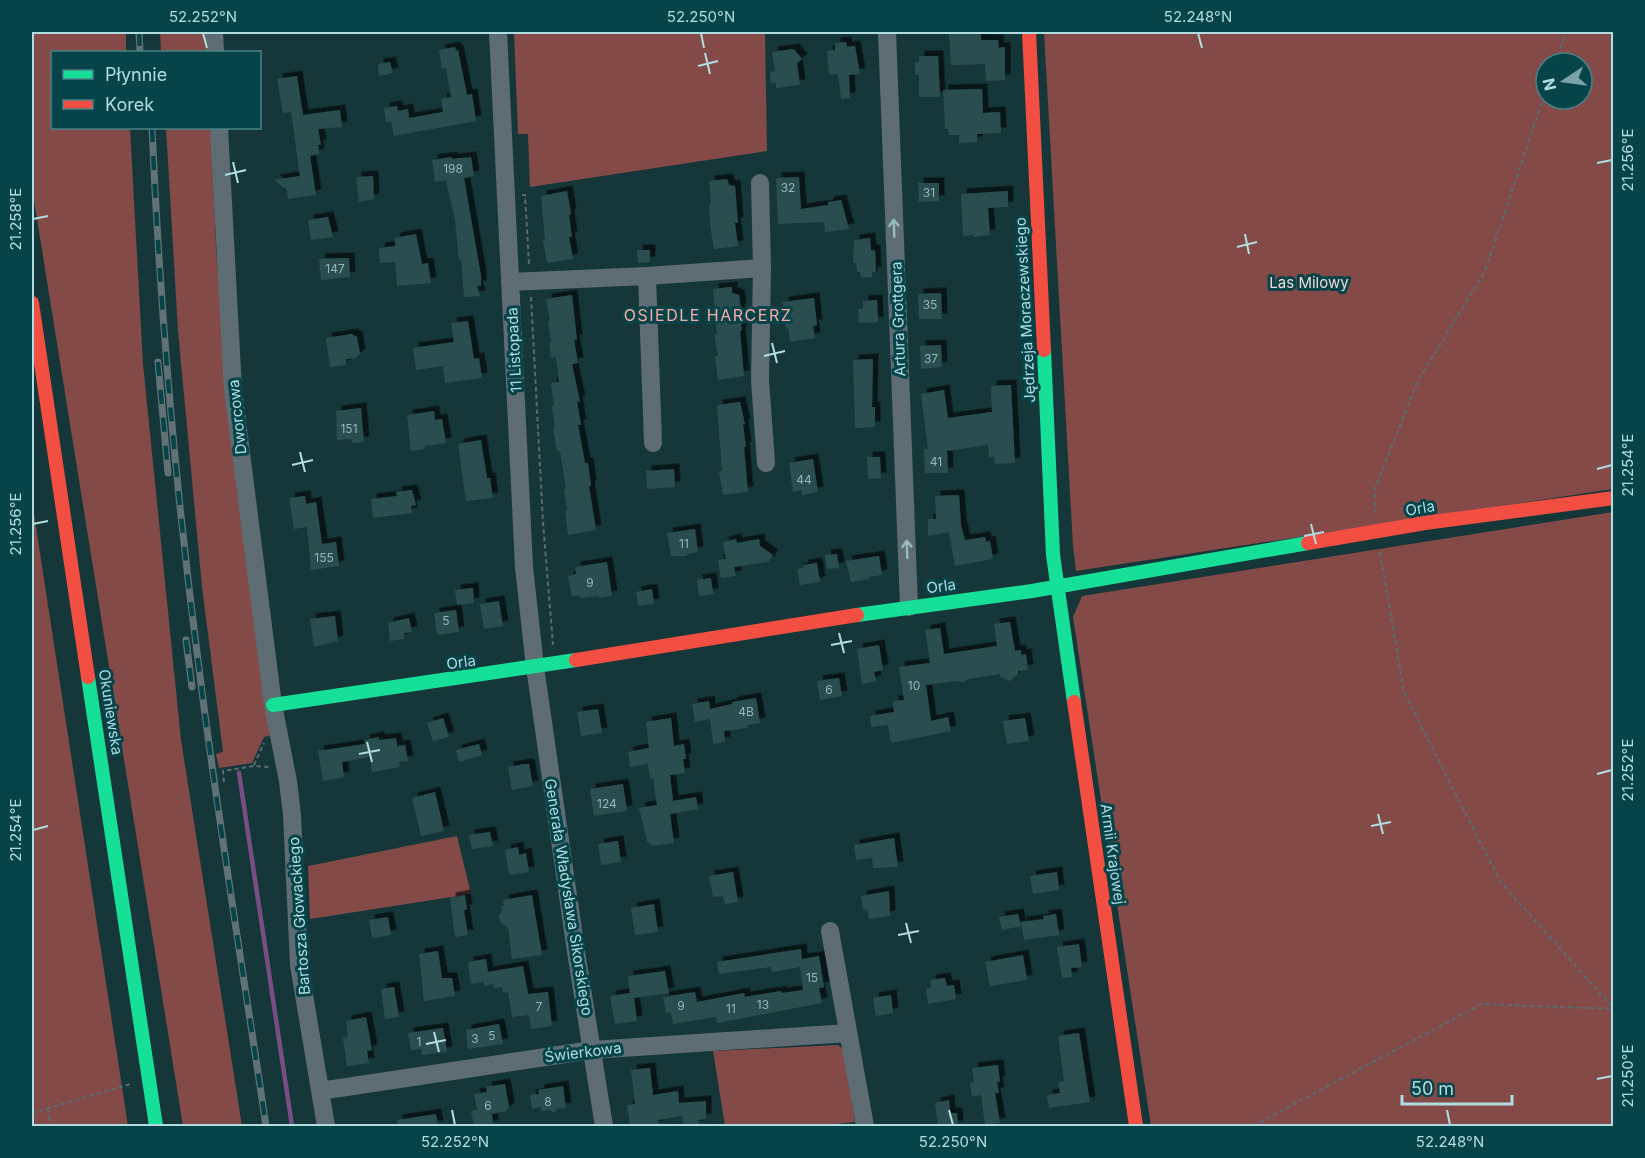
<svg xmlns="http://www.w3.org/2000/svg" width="1645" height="1158" viewBox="0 0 1645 1158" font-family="Inter,sans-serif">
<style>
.green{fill:#834a48;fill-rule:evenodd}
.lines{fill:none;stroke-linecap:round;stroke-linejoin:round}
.stream{stroke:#7a4e83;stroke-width:4.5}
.building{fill:#2b4d50;filter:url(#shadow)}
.path{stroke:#5b6b70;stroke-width:2;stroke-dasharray:4.5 3;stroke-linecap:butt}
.street{stroke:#5d6d73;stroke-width:18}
.fast{stroke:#16e098;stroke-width:14}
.jam{stroke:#f24e42;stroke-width:14}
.rail-casing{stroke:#617276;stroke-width:7}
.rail{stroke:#074449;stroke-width:4.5;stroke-dasharray:14;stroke-linecap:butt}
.oneway{stroke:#96bbc0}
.ticks{fill:none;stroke:#afdde1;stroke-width:2}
.labels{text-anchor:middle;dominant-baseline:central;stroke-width:6;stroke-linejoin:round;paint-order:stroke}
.number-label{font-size:12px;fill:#8eb9bd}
.park-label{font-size:15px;fill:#efd7d5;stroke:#074449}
.street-label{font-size:15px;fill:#afdde1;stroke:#074449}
.neighbourhood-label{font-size:16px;letter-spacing:1.5px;fill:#fda9a4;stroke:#074449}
.neatline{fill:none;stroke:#afdde1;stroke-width:2}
.ticks-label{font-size:15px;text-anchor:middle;fill:#afdde1}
</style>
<defs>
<filter id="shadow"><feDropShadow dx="5.5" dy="-5.5" stdDeviation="0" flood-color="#0009"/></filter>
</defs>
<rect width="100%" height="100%" fill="#16373a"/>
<path class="green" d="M32,32H126V52H52V128H130L143,364L181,740L242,1126H183L32,188Z
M160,32H207L208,52H161Z
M514,32H765L767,151L530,187L528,134H518Z
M1044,32H1613V489L1076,571L1073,546ZM1546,63H1582V99H1546Z
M166,128H211L216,249L228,407L273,735L264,737L252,763L219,768L216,754L223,752L202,587L178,331Z
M32,501L128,1126H32Z
M1613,512V1126H1151L1073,617L1082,596Z
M457,836L471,894L310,919L308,866Z
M838,1045L843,1049L855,1122L819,1126H725L713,1051Z"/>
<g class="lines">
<path class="stream" d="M239,773L292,1126"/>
</g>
<path class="building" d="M956,32H981V40H998L999,48L1005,47V80L986,81L985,64L951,65L949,34H956Z
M846,42L847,47L855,46L860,74L849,75L850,98L841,99L838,74L829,75L827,51L835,50V43Z
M455,47L456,51L458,50L467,95L472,94L476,121L394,136L391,121L386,122L384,108L397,106L398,111L408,109L409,118L443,112L441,99L451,97L446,68L442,69L439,50Z
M794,49L802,59L797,63L800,85L776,88V83H771L770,72L775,71L772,52Z
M919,56H938L940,97H919V75H915V62H919Z
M390,62L393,73L379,76L378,64Z
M297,76L303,115L340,110L342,127L318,129L321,145H318L319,154L310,156L316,195L288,199L287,190L274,180L300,176L291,112L283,113L277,79Z
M982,89L983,113L1000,112L1001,133L977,134V142L959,143V135H949L948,129H945L943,90Z
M452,157V159L471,157L474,176L464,178L481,276V286H477L480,296L464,297L461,259L459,260L455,220L446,180L435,182L432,160Z
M373,176L374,199L359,202L356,177Z
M799,177L801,209L828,205V202L841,200L849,229L825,232L824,222L778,224L776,178Z
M727,179L729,185L735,186L738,223H735L738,246L714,249L710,224L709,204L711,203L709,181Z
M918,183H939V201L919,202Z
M567,191L571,214L569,215L572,237H569L573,259L547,263L543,240H545L541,196Z
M1008,191V207L988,208L990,235L973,237V235L963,236L961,194Z
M328,217L333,237L311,240L308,220Z
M416,234L422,264L428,263L431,283L397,286L395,262L380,263L379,248L395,246V238Z
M870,238L871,250H875L876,272H872V277L861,278L860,272H857L856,263H853L854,240Z
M637,250H650V262L638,263Z
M344,258H349L350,277L321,280L319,259Z
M732,287V293L739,295L741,309H739L742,331H740L744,376L718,380L715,356H718L714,334H717L713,289Z
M941,293L942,319H919L918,294Z
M572,295L577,340H574L578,363L572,364L580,402L577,401L581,425H578L585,463H588L591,486H589L596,530L568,535L565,511H567L564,489H566L560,451H557L553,428L555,427L552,406L554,405L551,383L559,382L556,357L551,358L549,343H551L548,321H550L546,299Z
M814,298L817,325L813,326L815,338L790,342L788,328H786L783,302Z
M877,300L878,322L859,323L858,309H863V301Z
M468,321L474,359L479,358L482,378L445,383L443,366L416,370L413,348L454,342L451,323Z
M352,334L357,337L360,354L355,358L346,359V365L330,367L326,338Z
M941,345L942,367L921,369L920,346Z
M873,359L872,407H875V427L855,428L853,360Z
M1011,385L1015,463L995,464L994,457H989L988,445L947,451L948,473H925L924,449H928L921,394L944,390L948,418L992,412L991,386Z
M740,402L745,424L743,425L746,447H744L748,492L723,495L719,471H722L717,405Z
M361,408L364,442L352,443L351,439L337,440L336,411Z
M434,411L435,420L442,419L446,443L425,446V449L411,451L407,415Z
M481,440L487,478H490L493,498L466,501L458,444Z
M867,457H880L881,478L868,479Z
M813,459L818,492L802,495V490L793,492L789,463Z
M674,469L675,487L647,489L646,471Z
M412,490L416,505L411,506L412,513L373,518L371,499L397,496L396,492Z
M959,495L961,525L965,540L985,537L986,542L990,541L993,559L955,566L949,532L928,536V519H936L935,496Z
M305,496L306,504L316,502L322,544L336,542L339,566L311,570L307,527L294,529L289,498Z
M695,529L698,552L688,554L686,556H671L667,533Z
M736,539L737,543L759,539L760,546L773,555L768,562L734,567L736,576L721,578L718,560L726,559L723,542Z
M837,554L839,568L827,569L825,555Z
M879,556L882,575L869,577V579L851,582L846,561Z
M607,562L612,596L599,598V596L580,598L579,595L572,597L568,576L576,574L575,567Z
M817,563L820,582L800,585L797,569L803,568V565Z
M711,578L713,594L699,596L697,580Z
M473,588L474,603L457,605L455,590Z
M652,589L654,604L638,606L636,592Z
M499,601L503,626L484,629L480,604Z
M456,610L459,632L437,635L434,613Z
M335,616L338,641L314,647L310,619Z
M409,618L412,632L404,633V639L390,641L388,623Z
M1010,622L1015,651L1021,650V655L1026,654L1028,670L1018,671V674L1010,681L1000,677V674L968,679L963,682L956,681L926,685L931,721L948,717L951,731L891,743L888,725L871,727L870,716L894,712L893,701L904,700L899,667L930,663L925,630L940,628L944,654L997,646L994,624Z
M879,645L883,670L874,672L876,681L862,684L857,649Z
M839,678L842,696L820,700L817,681Z
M756,698L760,723L747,725L748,728L724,731L725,742L713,744L710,719L695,722L692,704L709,701L710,709L732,704V702Z
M598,709L602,733L581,736L577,712Z
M443,718L449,737L433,741L427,723Z
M671,718L674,746L684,744L686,759H683L685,773L670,775L673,801L696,797L698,809L670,814L674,843L653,846L647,841L639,808L657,805L653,778L650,779L648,764L630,767L628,752L649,748L646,722Z
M1025,718L1029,741L1007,744L1003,721Z
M379,737V740L396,738L397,746L405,745L408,761L399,762L400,767L372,772L370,757L342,762L344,777L323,781L318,751L365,744L364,740Z
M479,744L482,755L459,762L456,750Z
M525,764H529L533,786L512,790L508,767Z
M623,784L627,811L594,816L590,789Z
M435,792L444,831L421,836L412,798Z
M490,832L493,846L472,849L469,835Z
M894,838L898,867L873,868L872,858L856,860L854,845Z
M618,841L621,862L601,865L598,844Z
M518,847L519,855L526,853L529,872L509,875L505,850Z
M733,872L738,902L725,904L723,896L713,897L709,876Z
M1057,872L1059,890L1033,894L1030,876Z
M889,891L890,916L869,919L867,909L863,910L861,896Z
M465,895L467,910H464L468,935L455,937L450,898Z
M532,895L542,955L512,959L508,928L500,922L499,915L502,911L501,906H504L503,900Z
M654,904L658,932L635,935L631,908Z
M1018,914L1021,926L1002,930L999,917Z
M1056,914L1059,935L1024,940L1021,922L1044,919L1043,916Z
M388,917L391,935L372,938L369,920Z
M1079,944L1082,967L1071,968L1072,977L1062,978L1057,947Z
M801,949L802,959L819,956L824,987L819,988L822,1003L717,1023L716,1017L673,1024L671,1012L666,1013L663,997L695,992L697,1002L744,993L745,997L781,991L782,993L803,990L800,967L772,972L771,967L763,968L719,974L717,962Z
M438,951L442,978H452L455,996L424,1001L419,954Z
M1023,955L1027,980L990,986L985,962Z
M486,959L488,972L523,966L528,994L548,992L552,1026L531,1029L529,1015L512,1017L508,992L503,993L502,987L494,988L493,984L484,986V982L471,984L468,962Z
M665,971L669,993L634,998L637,1021L615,1024L610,996L630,993L628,976Z
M945,978L947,986L954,985L956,999L928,1004L926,989L931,988L930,980Z
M394,987L399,1017L385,1019L381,989Z
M891,995L893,1013L876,1016L873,998Z
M366,1017L372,1050L367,1051L369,1063L347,1066L343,1038L348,1037L346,1021Z
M499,1024L503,1044L468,1049L466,1030Z
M443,1028L447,1052L422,1055L421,1049L411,1050L408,1033Z
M1079,1033L1090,1102L1049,1108L1047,1095L1060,1093L1058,1082L1064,1081L1058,1036Z
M998,1065L1000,1082H997L999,1093H995L1000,1123L985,1125L981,1095L972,1096L970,1083L974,1082L972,1068Z
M650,1068L653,1095L678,1091L679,1103L706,1101V1119L698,1120L700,1126H684L682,1116L658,1120L659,1126H630L627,1105L635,1104L631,1070Z
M505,1084L509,1107L506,1111L492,1114L493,1126H474L471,1111L477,1110L474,1094L487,1092L486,1087Z
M563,1086L566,1108L557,1109L554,1113L550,1110L541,1111V1107L532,1109L530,1095L539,1094L538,1090Z
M949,1100L950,1113H957L958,1126H938L935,1103Z
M436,1114L438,1126H398L397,1120Z"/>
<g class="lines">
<path class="path" d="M1555,63L1566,32
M522,195H525L529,264
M531,297L543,522L553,645
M1375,513L1374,491L1417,383L1485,271L1546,90
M1380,552L1404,692L1500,881L1614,1009
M254,765L264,743
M224,782L223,771L254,766L269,767
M48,1109L50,1126
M32,1113L131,1084
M1253,1126L1482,1004L1614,1009"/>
<path class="street" d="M214,32L215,52
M498,32L524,567L535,667L577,958L604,1126
M887,32L909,607
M219,128L233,390L273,705L288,781L292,815L299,965L326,1126
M760,183L762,268L760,380L766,463
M647,276L653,443
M510,282L647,276L762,268
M830,931L865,1126
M320,1091L592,1050L848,1033"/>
<path class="fast" d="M1044,350L1053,555L1074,702
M857,615L1032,591L1308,543
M88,677L156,1126
M273,705L576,660"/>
<path class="jam" d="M1029,32L1044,350
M32,303L88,677
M1308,543L1425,523L1614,498
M576,660L857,615
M1074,702L1136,1126"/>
<defs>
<path id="rail" d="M139,32L140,52
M152,128C160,311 176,494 200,676C219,827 244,977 266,1126
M158,362L168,473
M186,640L192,687"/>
</defs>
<use href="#rail" class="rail-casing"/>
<use href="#rail" class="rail"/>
</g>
<defs><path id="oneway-shaft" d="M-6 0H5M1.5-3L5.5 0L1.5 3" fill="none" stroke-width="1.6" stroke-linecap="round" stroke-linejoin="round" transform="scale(1.5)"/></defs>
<g class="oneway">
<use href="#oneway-shaft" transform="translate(894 228) rotate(-92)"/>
<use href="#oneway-shaft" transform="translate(907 549) rotate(-92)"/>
</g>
<path class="ticks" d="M203,33L207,48M701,33L704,48M1198,33L1202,48M705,53L710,74M698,66L718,61M233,162L238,183M1597,163L1612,160M225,175L246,170M33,219L48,216M1245,234L1249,254M1237,247L1257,242M772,343L777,363M764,356L785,351M300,452L305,472M292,465L313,460M1597,469L1612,465M33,524L48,521M1311,524L1316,544M1304,536L1324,532M839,633L844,653M831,645L852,641M367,742L372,762M359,754L380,750M1597,774L1612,770M1378,814L1383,834M1371,826L1391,822M33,830L48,826M906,923L911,943M898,935L919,931M434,1032L439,1052M426,1044L446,1040M1597,1079L1612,1076M452,1110L455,1125M949,1110L953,1125M1447,1110L1450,1125"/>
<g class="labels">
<g class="number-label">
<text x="453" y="168">198</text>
<text x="788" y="187">32</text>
<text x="929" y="192">31</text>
<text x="335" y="268">147</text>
<text x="930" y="304">35</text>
<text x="931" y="358">37</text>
<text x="349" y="428">151</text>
<text x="936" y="461">41</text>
<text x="804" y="479">44</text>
<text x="684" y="543">11</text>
<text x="324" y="557">155</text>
<text x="590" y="582">9</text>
<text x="446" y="620">5</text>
<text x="914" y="685">10</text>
<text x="829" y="689">6</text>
<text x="746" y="711">4B</text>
<text x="607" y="803">124</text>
<text x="812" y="977">15</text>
<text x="763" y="1004">13</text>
<text x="681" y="1005">9</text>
<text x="539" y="1006">7</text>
<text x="731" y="1008">11</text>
<text x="492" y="1035">5</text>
<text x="475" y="1038">3</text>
<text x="419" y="1041">1</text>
<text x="548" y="1101">8</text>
<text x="488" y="1105">6</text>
</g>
<g class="park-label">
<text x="1309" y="282">Las Milowy</text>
</g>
<g class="street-label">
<text transform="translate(1025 310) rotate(-93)">Jędrzeja Moraczewskiego</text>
<text transform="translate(898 319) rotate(-92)">Artura Grottgera</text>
<text transform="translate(514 350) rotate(-93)">11 Listopada</text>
<text transform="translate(237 417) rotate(-96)">Dworcowa</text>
<text transform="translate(1420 508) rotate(-10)">Orla</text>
<text transform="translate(941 586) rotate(-8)">Orla</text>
<text transform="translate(461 662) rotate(-8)">Orla</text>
<text transform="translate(111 712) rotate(81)">Okuniewska</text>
<text transform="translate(1113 854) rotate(82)">Armii Krajowej</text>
<text transform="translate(569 897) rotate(81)">Generała Władysława Sikorskiego</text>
<text transform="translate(299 916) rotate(-94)">Bartosza Głowackiego</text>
<text transform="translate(583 1052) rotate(-7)">Świerkowa</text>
</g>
<g class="neighbourhood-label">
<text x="708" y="315">OSIEDLE HARCERZ</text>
</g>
</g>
<rect width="1645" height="1158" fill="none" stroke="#074449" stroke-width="66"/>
<rect x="51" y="51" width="210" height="78" fill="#074449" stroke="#4a8186" stroke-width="1.5"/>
<rect x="63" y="70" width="30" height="9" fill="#16e098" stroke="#4a8186" stroke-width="1.5"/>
<text x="105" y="81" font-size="18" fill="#afdde1">Płynnie</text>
<rect x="63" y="100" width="30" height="9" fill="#f24e42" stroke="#4a8186" stroke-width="1.5"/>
<text x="105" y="111" font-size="18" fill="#afdde1">Korek</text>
<g transform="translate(1564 81) rotate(257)"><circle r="28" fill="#074449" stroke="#4a8186" stroke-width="1.5"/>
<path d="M0-4.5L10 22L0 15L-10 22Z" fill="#79a3a7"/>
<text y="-9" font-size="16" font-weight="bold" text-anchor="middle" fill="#afdde1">N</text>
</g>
<path d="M1402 1095v9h110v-9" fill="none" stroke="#afdde1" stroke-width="3"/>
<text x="1411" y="1095" font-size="18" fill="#afdde1" stroke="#074449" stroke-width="4.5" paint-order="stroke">50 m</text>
<rect x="33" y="33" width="1579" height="1092" class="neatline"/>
<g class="ticks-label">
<text x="203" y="22">52.252°N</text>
<text x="701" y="22">52.250°N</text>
<text x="1198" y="22">52.248°N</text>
<text transform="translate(1628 160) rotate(-90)" y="5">21.256°E</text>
<text transform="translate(16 219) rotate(-90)" y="5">21.258°E</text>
<text transform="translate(1628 465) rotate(-90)" y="5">21.254°E</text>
<text transform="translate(16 524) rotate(-90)" y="5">21.256°E</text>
<text transform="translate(1628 770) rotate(-90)" y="5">21.252°E</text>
<text transform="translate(16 830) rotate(-90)" y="5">21.254°E</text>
<text transform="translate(1628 1076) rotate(-90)" y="5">21.250°E</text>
<text x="455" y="1147">52.252°N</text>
<text x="953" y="1147">52.250°N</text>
<text x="1450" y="1147">52.248°N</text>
</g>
</svg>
